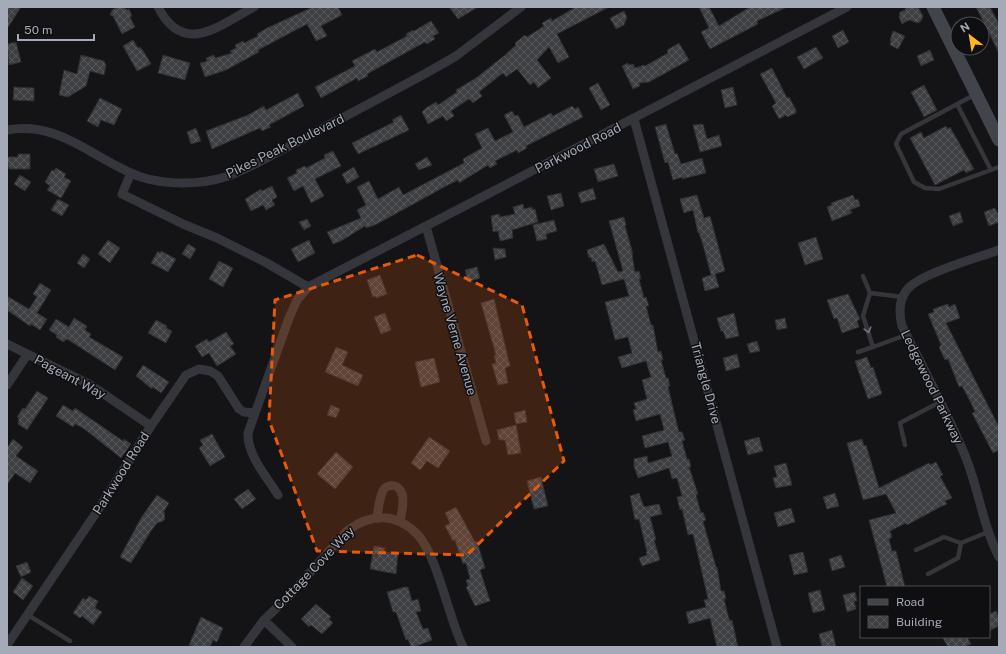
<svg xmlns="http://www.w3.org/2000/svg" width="1006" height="654" viewBox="0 0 1006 654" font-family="'Public Sans',sans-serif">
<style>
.building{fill:url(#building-cross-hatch);stroke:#2e2e32}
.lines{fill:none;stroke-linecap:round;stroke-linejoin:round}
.lane{stroke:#35363b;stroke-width:4.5}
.street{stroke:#35363b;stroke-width:9}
.secondary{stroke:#42444b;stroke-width:13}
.oneway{stroke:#72767f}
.marked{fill:#e8590c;fill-opacity:0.2;stroke:#e8590c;stroke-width:3;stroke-dasharray:8 5;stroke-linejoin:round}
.labels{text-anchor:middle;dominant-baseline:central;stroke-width:3;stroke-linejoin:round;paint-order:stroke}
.street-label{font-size:13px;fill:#a4aab7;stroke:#0f0f11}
</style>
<defs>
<pattern id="building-cross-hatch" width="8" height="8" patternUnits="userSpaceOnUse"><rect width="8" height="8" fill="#3e3f43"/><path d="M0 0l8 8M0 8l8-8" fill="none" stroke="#57585c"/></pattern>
</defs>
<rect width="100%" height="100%" fill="#141416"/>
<path class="building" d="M7,7H21L7,29Z
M117,7H125L126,10L129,9L132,16L130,17L135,27L122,34L113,16L110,15L112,10Z
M313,7H338L342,15L321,26L327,36L316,41L307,24L258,50L259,52L226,70L205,77L200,63L207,61L206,58L214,55L215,58L232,53L230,51L236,48L235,45L243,41L244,43L258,36L257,34L267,28Z
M449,7H478L458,19Z
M576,7H609L557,34L569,57L558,63L549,47L537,60L551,78L538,88L534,82L530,85L517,69L506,77L503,73L479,92L482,96L473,103L469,99L451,111L454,116L446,121L443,116L428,124L422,112L426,108L436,102L438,105L457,92L456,90L476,78L505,55L516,45L515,43L525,35L527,37L544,26L542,23L551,18L552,21Z
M699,7H709L719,26L750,7H787L757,21L758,24L710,49L701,32L709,28Z
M906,7H918L923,16L921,21L918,23L909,20L902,24L899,17L900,12L905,10Z
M976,7H990L999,24V53Z
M624,11L627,17L624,25L616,29L610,18Z
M431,21L439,33L433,36L435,39L427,44L425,42L367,74L368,76L358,81L357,78L321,98L315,87L355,66L352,61L375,49L377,52L407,36L406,34L413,30L414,31Z
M843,30L849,42L838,48L832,36Z
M893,31L905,36L898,49L890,45L891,41L890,40Z
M133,40L138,48L140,47L144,52L151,64L137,71L123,46Z
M16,42L21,62L9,65L7,44Z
M679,43L689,60L649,82L639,83L640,86L633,89L622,66L628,63L629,65L633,64L635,68L644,65L645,66L668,53L667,50Z
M816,47L823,58L804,69L797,57Z
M930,50L934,60L921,66L917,56Z
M81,55L104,61L106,66L104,75L90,71L86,86L68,97L59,95L64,70L77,74Z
M163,55L190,63L185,80L158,73Z
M772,68L787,98L789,97L796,110V113L787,117L786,115L779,119L772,106L776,103L760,74Z
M598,83L610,105L601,110L589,88Z
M924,85L937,110L924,117L911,92Z
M14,87L34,88V101L13,100Z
M733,87L737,105L725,108L721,90Z
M298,93L304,106L269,125L271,127L262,131L260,128L212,149L206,131L248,115L264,106L266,110Z
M100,98L122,109L114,125L101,120L98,127L87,121Z
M572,106L575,109L578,107L583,117L526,146L527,148L518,153L517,150L495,161L497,164L490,168L488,165L459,183L458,180L448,185L375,225L366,228L365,226L341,241L333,244L327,232L361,218L357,210L366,205L357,187L369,181L378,199L399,187L403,195L464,163L463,159L482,148L475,134L488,128L495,141L513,132L504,115L512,111L515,116L518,115L524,127L551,113L553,116Z
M401,115L409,130L358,154L352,143L394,122L392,120Z
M666,124L675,154L677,153L681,164L702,158L706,173L682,179V177L673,180L668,162L665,163L655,127Z
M703,124L707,139L719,135L722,146L700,152L693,125Z
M946,126L948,129L950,127L974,169L966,173L964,170L935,185L910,138L921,132L924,138Z
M196,128L201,141L191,144L187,132Z
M333,151L341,166L315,179L324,196L311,203L303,186L294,191L287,178L297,173L296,170L305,166L306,168L325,158L324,155Z
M18,154H30V169H9V167H7V157H18Z
M427,157L432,165L419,170L415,164Z
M614,164L618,176L598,182L594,169Z
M354,167L359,177L347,184L342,174Z
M56,168L66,174L64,177L71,181L61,198L47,190L50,186L45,182L52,170L54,171Z
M20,175L31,182L25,191L14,184Z
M272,186L277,197L272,200L275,205L266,210L263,205L251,211L245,199L261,189L262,191Z
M593,188L596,199L581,203L578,193Z
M561,193L564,206L551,210L547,196Z
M697,195L704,218L710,216L725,271L715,274L719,287L705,291L702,278L711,275L703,245L699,233H698L693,210L684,213L680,199Z
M853,195L855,200L858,199L860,206L850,210L852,213L832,221L827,207L832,205L831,203Z
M58,199L69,205L62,216L51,210Z
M523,204L524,209L532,207L533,210L535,209L538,222L512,230L513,238L500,241L498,231L493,232L491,216L499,214L500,217L515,214L513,207Z
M995,208L997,213L999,212V222L989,226L984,212Z
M960,212L963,222L953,226L949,216Z
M624,217L626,225L625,226L633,254H632L635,272L639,271L641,279H639L644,298L646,297L649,306H646L651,325H653L658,352L661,351L663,360H661L666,378H668L670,386L668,387L675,416L679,432H682L685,440L682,441L687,459H689L691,467H689L698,494L696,495L701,513L703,512L706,520L703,521L716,567H717L721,591H724L726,599H724L728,615L730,621L732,620L738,647H717L710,618L689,624L686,612L706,607L704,600L708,599L693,534L688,535L682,509L680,510L677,497L682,496L677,478L672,479L669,468L638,478L634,466V459L647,456L648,463L672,456L668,442L645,448L642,436L664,430L660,414L636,421L633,410L636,409L634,403L647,399L642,380L651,377L646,361L622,368L618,357L632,353L628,337L615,340L605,302L629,296L624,279L602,285L595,261L592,262L591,257L589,258L587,250L604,244L618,272L623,271L609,221Z
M307,219L311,226L304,230L299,222Z
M554,220L557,231L546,234L547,239L537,241L533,225Z
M816,237L823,259L805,265L798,243Z
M108,240L120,248L110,263L98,254Z
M309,240L315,253L298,262L291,249Z
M188,244L196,249L190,259L182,254Z
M493,248L505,249L506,257L495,260Z
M158,251L160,253L161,251L176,259L168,272L151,263Z
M83,254L90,259L84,268L77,263Z
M219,261L233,268L223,287L209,279Z
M477,267L480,278L468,282L465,270Z
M380,275L387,294L376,298V296L373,297L367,280Z
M40,283L51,290L37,313L47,319L40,330L31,324L30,326L7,310V296L29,309L37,297L33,294Z
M848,294L859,317L860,319L857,321L859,327L842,333L837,318L834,319L827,300Z
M494,299L510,366L505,368L508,383L498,385L492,364L496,363L494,355H496L481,303Z
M948,304L949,307L955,304L960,318L946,323L999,427V450L993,453L972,413L975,412L972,405L962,386L959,387L948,359L945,360L939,347L941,345L928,314L934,312L933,309Z
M385,313L391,330L381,334L374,317Z
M734,313L739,336L726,339L723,331H721L717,318Z
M74,318L87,326L85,330L91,334L89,337L123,357L115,370L67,339L63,342L56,337L57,335L49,330L56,319L69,327Z
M785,318L787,328L777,330L775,320Z
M156,320L167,326L166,328L172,331L166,343L148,333Z
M226,332L234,344L230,346L236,354L217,366L209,353L202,357L195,346L207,339L209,342Z
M757,341L760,351L750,353L747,344Z
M336,347L348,352L342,365L363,375L358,386L325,372Z
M737,354L740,367L726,371L723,358Z
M867,357L871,368L873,367L882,394L868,399L855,361Z
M434,358L440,382L421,387L415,362Z
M143,365L169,382L161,393L153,387L152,389L136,376Z
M37,391L48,398L27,430L18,424L19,418L17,417L23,408L25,409Z
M63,405L73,411L75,408L123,441L124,439L131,444L121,458L83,428L75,424L73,427L56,416Z
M331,405L340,409L336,418L327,415Z
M525,410L527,422L516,424L514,413Z
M516,425L521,453L508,455L505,440H499L497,430Z
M212,434L225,457L210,466L199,448L203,445L200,440Z
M429,437L450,451L438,468L427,461L420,470L411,463Z
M759,437L763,451L748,455L744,441Z
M13,439L23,447L16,456L38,471L30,483L15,473L7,485V448Z
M862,439L864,446L866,445L879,488L929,463L930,465L936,462L943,475L940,476L952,498L945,501L947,504L940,507L907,525L906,523L890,531L892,537L889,539L892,551H896L905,587H887L869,520L896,513L886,494L863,500L847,443Z
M336,452L353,467L335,489L317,474Z
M786,463L792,485L776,488L773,478L777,477L774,466Z
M541,477L548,506L534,509L527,481Z
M248,489L256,499L242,509L234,499Z
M639,493L644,507L659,504L662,514L650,517L656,540H654L660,560L642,566L639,558L647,555L646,552H647L639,519L635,520L630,496Z
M835,493L839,506L827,509L823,497Z
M157,495L169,503L164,511L165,519L163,521L157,523L151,531L131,563L120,557L141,518Z
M456,507L475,542L477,541L485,568L480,570L490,601L475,606L466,587L468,586L466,580L470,579L466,563L463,564L455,540L453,541L445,526L450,523L445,513Z
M791,508L795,522L778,527L774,513Z
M374,546L385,548L384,552L398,554L396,574L370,569Z
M803,552L808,572L794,575L789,555Z
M841,555L845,567L832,571L829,559Z
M27,562L31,572L21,577L16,566Z
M22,578L33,586L23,600L13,592Z
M405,587H408L412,601L418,599L421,611L416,612L423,629L428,628L432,640L414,647H411L408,639L406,640L396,612H393L387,592Z
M820,590L825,610L813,613L808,593Z
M855,592L857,601H854L856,609L847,612L843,595Z
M89,596L98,601L95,608L102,612L93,625L82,616L80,618L73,613L83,598L86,600Z
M316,604L331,617L329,619L333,623L322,634L311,625L309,627L301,619Z
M996,611L999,617V626L989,631V614Z
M201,617L223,628L217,642L213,640L210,647H193L189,645Z
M832,630L836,647H822L819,634Z
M942,637H967L971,644L964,647H948Z"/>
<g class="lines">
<path class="lane" d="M976,94L901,134L896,144L914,182L925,188L939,189L999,167
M957,104L991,170
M863,276L870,293L863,316L873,347L906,335
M870,293L903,297
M858,352L873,347
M905,445L900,423L940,402
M916,550L944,537L961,543L988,532
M928,574L958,558L961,543
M28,615L70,641"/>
<path class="street" d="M158,7C184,57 218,26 254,7
M634,119L777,647
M7,130C60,120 94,160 141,177C166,185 200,185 225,177C251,168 275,153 299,141C342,118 386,95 430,71L456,56L521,7
M131,173L122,194L183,224L217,238L265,262L308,287
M426,226L486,441
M999,250C978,258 917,274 906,291C898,302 899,314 902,326C924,370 948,413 966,458C979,491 983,526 999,557
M7,344L89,384L151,426
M7,385L27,355
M278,495C267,477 247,455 248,433L289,318L297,300L308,287L486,195L847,7
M377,518C378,510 379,501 382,493C385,483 399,483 402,494C405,501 401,514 400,522
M264,620L292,647
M7,645L100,507L151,426L186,375L199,369L210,371L218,376L239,409L244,412L254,413
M244,647L264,620L290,595L347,531C360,521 375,515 392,519C402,522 411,527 418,535C438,558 448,616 463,647"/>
<path class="secondary" d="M933,7L999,140"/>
</g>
<defs><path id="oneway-chevron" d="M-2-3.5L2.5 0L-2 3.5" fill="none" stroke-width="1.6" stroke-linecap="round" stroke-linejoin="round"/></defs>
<use class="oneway" href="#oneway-chevron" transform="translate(868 330) rotate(73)"/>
<path class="marked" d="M417,255L522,305L564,461L467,555L317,551L269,420L275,300Z"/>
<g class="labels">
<g class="street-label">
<text transform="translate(285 146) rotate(-26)">Pikes Peak Boulevard</text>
<text transform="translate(578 148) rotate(-27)">Parkwood Road</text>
<text transform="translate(455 334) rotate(74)">Wayne Verne Avenue</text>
<text transform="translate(70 377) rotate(28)">Pageant Way</text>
<text transform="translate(706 383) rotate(75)">Triangle Drive</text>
<text transform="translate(932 387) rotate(64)">Ledgewood Parkway</text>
<text transform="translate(121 473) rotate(-58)">Parkwood Road</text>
<text transform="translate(314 568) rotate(-46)">Cottage Cove Way</text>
</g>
</g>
<rect width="1006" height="654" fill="none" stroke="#a4aab7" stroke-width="16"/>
<rect x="860" y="586" width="130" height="52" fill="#0f0f11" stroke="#4b4d53"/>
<rect x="868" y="599" width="20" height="6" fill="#42444b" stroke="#4b4d53"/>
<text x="896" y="606" font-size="12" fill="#a4aab7">Road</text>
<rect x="868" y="616" width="20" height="12" fill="url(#building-cross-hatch)" stroke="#4b4d53"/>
<text x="896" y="626" font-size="12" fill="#a4aab7">Building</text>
<g transform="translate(970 36) rotate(329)"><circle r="19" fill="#0f0f11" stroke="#4b4d53"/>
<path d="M0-3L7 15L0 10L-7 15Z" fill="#ffb823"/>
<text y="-6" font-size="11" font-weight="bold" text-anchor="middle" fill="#a4aab7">N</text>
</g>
<path d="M18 34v6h76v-6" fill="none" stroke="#a4aab7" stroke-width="2"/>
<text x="24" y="34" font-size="12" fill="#a4aab7" stroke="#0f0f11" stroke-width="3" paint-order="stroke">50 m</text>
</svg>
